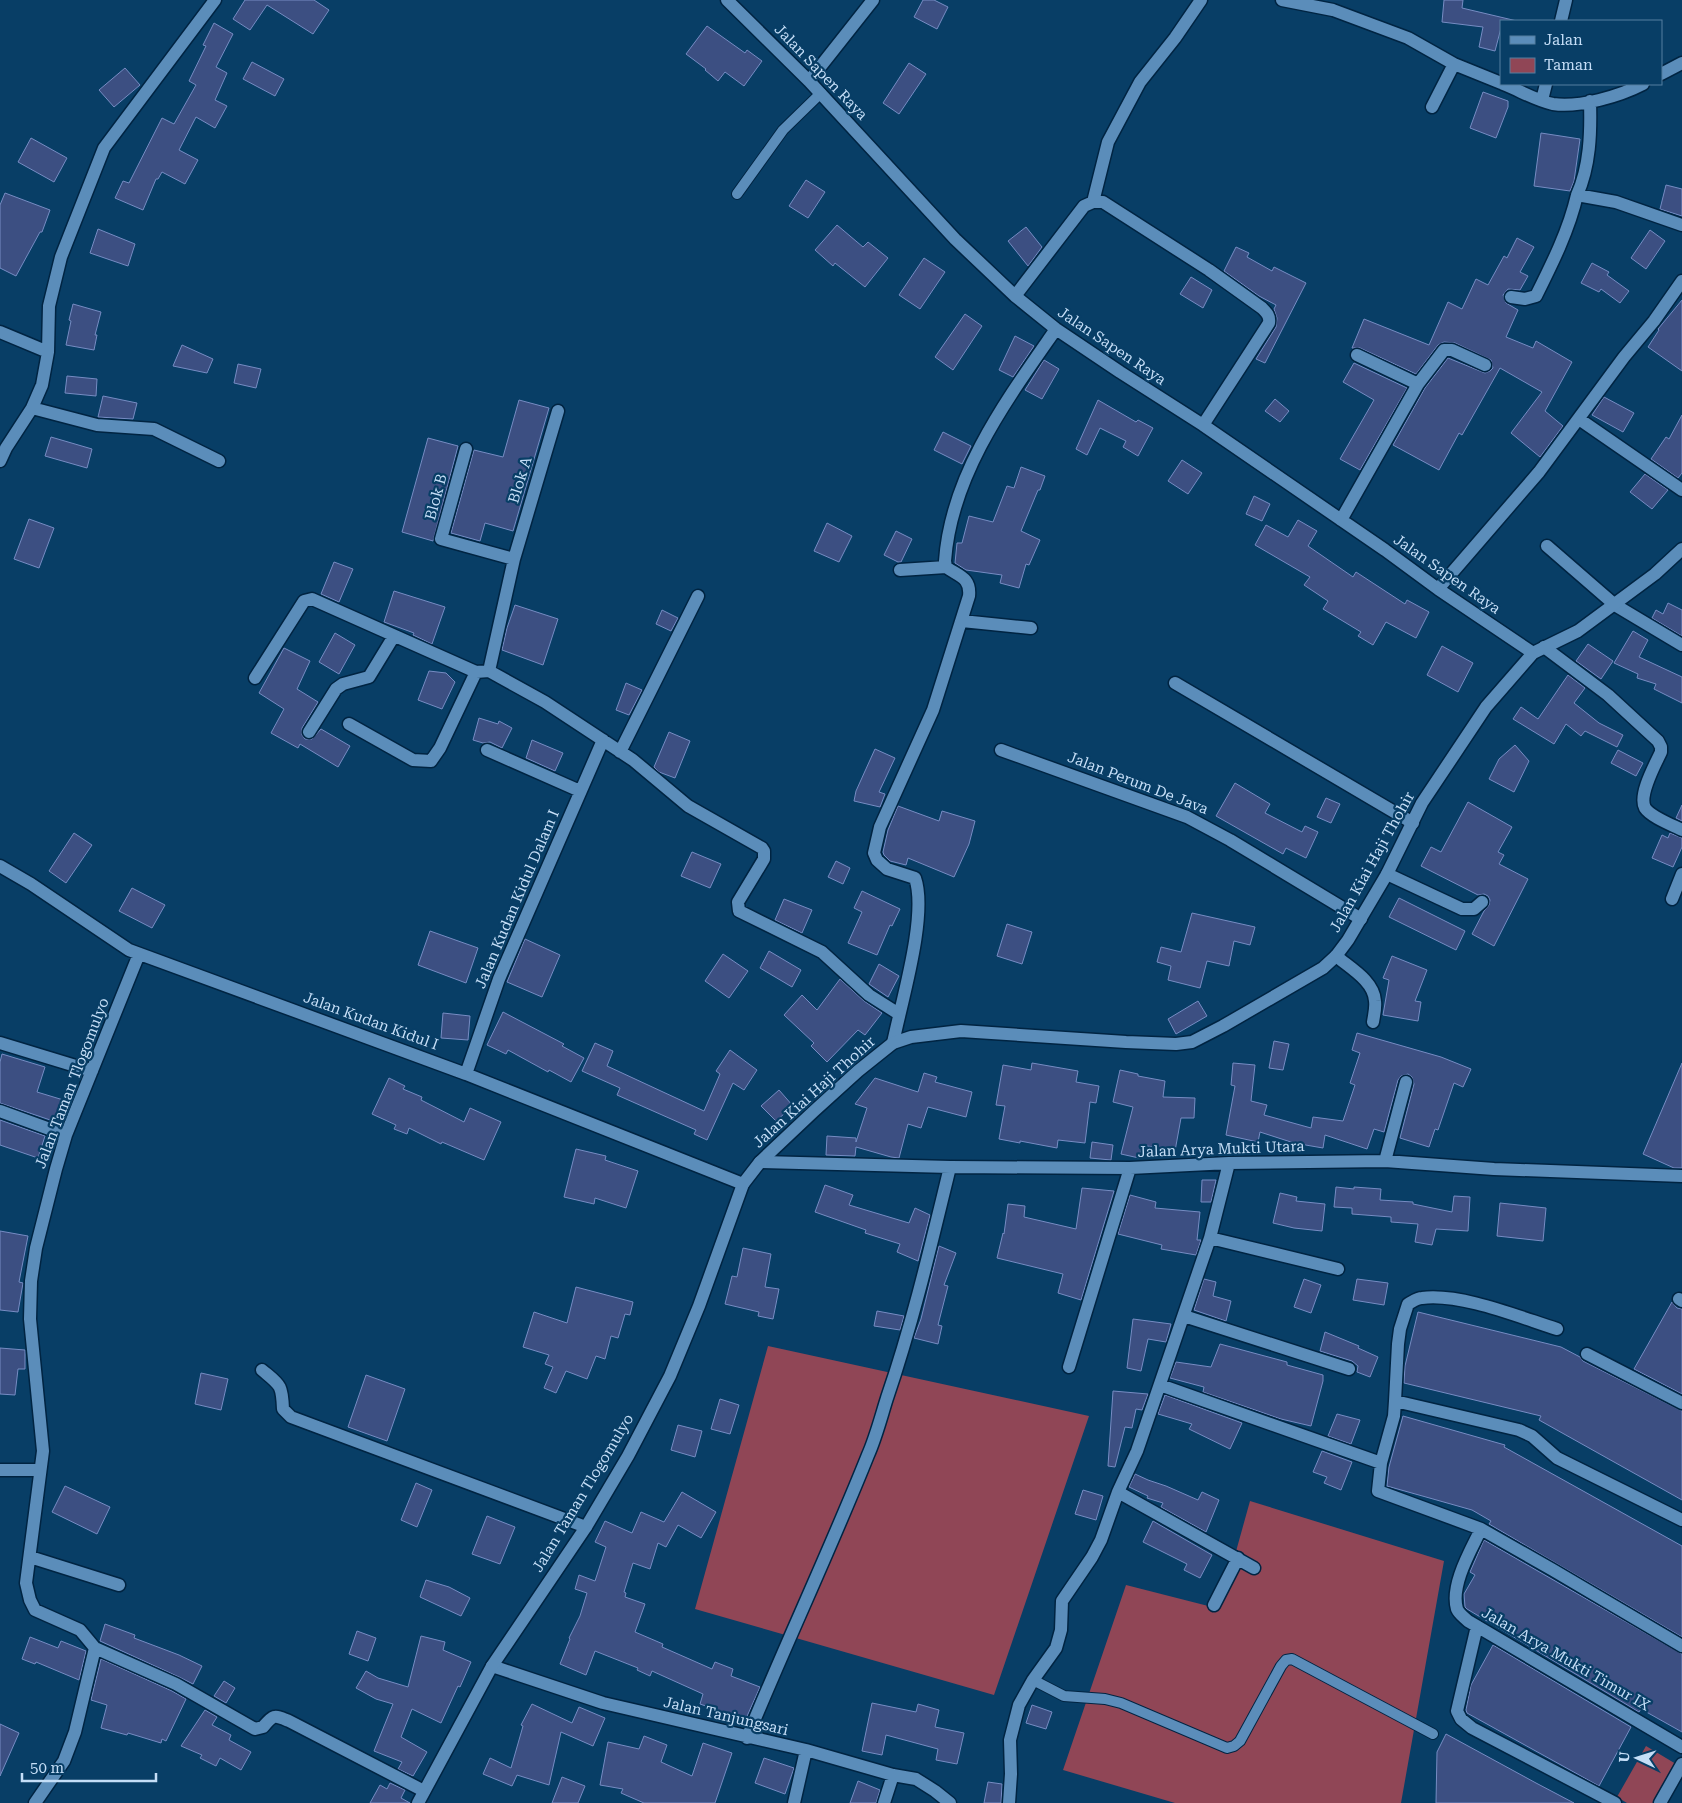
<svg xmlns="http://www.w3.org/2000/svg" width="1682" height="1803" viewBox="0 0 1682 1803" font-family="'Roboto Serif',serif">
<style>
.green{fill:#904656}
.building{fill:#3c4f82;stroke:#768cc3}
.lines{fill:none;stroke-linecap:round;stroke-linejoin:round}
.lane-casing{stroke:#002442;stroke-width:12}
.street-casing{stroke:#002442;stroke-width:15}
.secondary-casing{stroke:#002442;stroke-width:15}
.lane{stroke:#5b8dba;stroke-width:10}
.street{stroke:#5b8dba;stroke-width:12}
.secondary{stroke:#5b8dba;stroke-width:12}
.labels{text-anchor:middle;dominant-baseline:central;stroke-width:4.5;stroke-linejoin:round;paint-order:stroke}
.street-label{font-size:15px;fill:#c5def7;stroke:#083e66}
</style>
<rect width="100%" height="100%" fill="#083e66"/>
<path class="green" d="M768,1346L1089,1416L994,1695L695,1609Z
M1250,1501L1444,1561L1401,1803H1175L1063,1770L1126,1585L1220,1609Z
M1646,1746L1676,1764L1654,1803H1627L1617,1797Z"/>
<path class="building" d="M245,0H314L329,10L313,34L267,5L250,30L233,19Z
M923,0H934L948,7L937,29L914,17Z
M1444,0H1463L1462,8L1517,21H1501V28L1495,51L1479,47L1483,27L1442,22Z
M214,23L233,34L216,67L227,73L215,100L227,106L215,128L196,117L179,150L198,160L185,184L162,172L158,179H156L143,210L115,198L123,181L129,183L162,118L174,124L196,85L189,81L206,46L203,45Z
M707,26L745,53L747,50L762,61L744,86L725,72L718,81L705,70L706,69L686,54Z
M252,62L284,79L275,96L243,79Z
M909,63L926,74L899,114L883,103Z
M125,68L140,85L114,107L99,90Z
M1483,92L1508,101V107L1496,138L1470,128Z
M1541,133L1580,139L1574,181L1570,191L1534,186Z
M31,138L67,158L54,182L18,162Z
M806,180L825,192L808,218L789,206Z
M1666,185L1682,189V216L1660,209Z
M5,193L50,210L42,232H40L16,276L0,268V205Z
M837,225L863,247L868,242L888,258L865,287L835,263L833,266L815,250Z
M1026,227L1042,247L1028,266L1008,241Z
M98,229L135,244L128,266L90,253Z
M1650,230L1665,241L1646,269L1631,258Z
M1517,238L1534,247L1520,272L1528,276L1520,290L1508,289L1503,295L1506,303L1518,310L1506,337L1533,348L1536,341L1572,362L1545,411L1563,426L1540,457L1511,433L1542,392L1500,368L1462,435L1459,433L1439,470L1393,445L1425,388L1448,358L1485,373L1490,371L1493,368L1491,360L1455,343L1444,342L1438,345L1416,374L1360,348H1352L1364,319L1429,345L1448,302L1462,309L1476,279L1488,285L1504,256L1507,258Z
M1236,247L1249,253L1247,257L1272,271L1274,267L1306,283L1265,363L1256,359L1276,327L1277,318L1274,309L1276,305L1259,296L1224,271Z
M924,258L945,272L920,309L899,295Z
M1592,263L1609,272L1607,275L1629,291L1620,303L1601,289L1599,292L1581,283Z
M1191,277L1212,290L1203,308L1180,294Z
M1682,300V371L1648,347L1659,330L1658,329Z
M73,304L101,312L95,335H97L94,350L66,345L71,321L69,320Z
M965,314L982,326L953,370L935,357Z
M1015,336L1034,346L1013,377L999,370Z
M182,345L213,359L207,373L173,366Z
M1044,360L1059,369L1042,399L1025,390Z
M1354,363L1407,388L1360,470L1340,459L1374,400L1343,382Z
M238,364L261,369L256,388L234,383Z
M67,376L97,379L96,396L65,393Z
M103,396L137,403L133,419L98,417Z
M1604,397L1634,413L1623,432L1592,415Z
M1275,399L1289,411L1280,422L1265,411Z
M519,400L549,408L513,531L485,523L480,541L451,533L474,450L503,457Z
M1098,400L1136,422L1138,420L1153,428L1138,456L1123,447L1126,441L1100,428L1087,455L1076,449Z
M1682,415V473L1678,478L1651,459L1666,437L1669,439Z
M943,432L971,446L962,464L934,450Z
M51,437L92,449L87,468L45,456Z
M428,438L458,446L433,541L402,532Z
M1182,460L1202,473L1188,494L1168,481Z
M1021,467L1045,476L1040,490H1038L1021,531L1040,540L1029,565L1026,564L1019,588L1000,583L1002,575L966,570L955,563L957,543H962L969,516L993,522L1007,486L1014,488Z
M1645,474L1668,490L1652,509L1630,492Z
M1254,496L1270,504L1262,521L1246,514Z
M29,519L54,528L39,568L14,559Z
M1298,520L1317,531L1308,546L1353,577L1356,572L1405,604L1407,600L1429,612L1416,638L1386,622L1373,645L1358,636L1361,632L1323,609L1328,601L1304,585L1310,577L1255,545L1266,525L1288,537Z
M827,523L852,536L839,562L814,551Z
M896,531L912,539L901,562H898L884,555Z
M334,562L353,569L339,602L321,594Z
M394,591L445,607L432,644L413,635L414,633L384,622Z
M1668,603L1682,610V636L1652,618L1656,610L1663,614Z
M515,605L558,619L543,665L502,650L507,628Z
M662,610L678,618L671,631L656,624Z
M1633,631L1648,640L1639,657L1682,677V703L1654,689L1656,684L1637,678L1638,674L1614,663Z
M335,633L355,645L339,674L319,662Z
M1588,644L1613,661L1601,679L1576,661Z
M1442,646L1473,663L1458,692L1427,675Z
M284,648L310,661L297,689L318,702L302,728V735L305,739H312L321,729L350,746L338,767L300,744L298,748L271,733L284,709L259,693Z
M429,671L446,673L455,682L442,709L418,700Z
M1568,675L1585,688L1574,703L1599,723L1623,735L1617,747L1585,731L1581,736L1566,724L1554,744L1513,719L1521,707L1538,719Z
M626,683L642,690L629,715L616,710Z
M479,718L498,724L499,721L512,728L502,748L490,742L483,743L473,740Z
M669,732L690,741L675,778L659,772L654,767Z
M532,740L563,753L555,771L526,758Z
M1515,745L1529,761L1514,792L1489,779L1499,759Z
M875,749L895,758L879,792L885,794L880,807L854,801L856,791Z
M1618,750L1643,763L1636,776L1611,763Z
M1235,783L1270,804L1265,813L1302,832L1305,826L1318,832L1306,858L1286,848L1283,854L1216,816Z
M1326,798L1340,804L1331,823L1317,817Z
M1468,802L1512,827L1498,852L1504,855L1499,864L1528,879L1494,946L1472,934L1484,911L1489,905L1490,900L1488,896L1484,894L1478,895L1421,866L1431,847L1441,852Z
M1682,805V821L1676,818Z
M898,806L939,821L942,811L975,821L969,844L954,877L908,858L906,865L890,861L884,855L883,852L888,830Z
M74,833L92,845L66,883L49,871Z
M1670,833L1682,838V847L1673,867L1652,858L1662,835L1668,838Z
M692,852L721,864L710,888L681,876Z
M836,861L850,868L843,884L828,877Z
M132,888L165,905L152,928L119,911Z
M862,891L900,909L892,926L890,925L877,955L848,943L862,912L854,908Z
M1399,898L1465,931L1456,950L1389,917Z
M784,899L812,910L802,933L775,920Z
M1192,913L1255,927L1250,945L1234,941L1229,966L1207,961L1200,988L1168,980L1171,966L1157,962L1161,947L1181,952Z
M1007,924L1032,932L1022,964L997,956Z
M430,931L478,948L466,983L418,965Z
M525,939L560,955L542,997L507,982Z
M769,951L801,970L792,987L760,968Z
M723,954L748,971L729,998L705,981Z
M1392,956L1427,970L1415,1001L1421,1002L1418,1021L1383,1015L1389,980L1383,978Z
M879,964L899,976L888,997L869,984Z
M840,979L864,1001L882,1013L865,1035L858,1030L827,1062L811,1046L814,1043L784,1015L802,995L817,1010Z
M1198,1001L1207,1016L1176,1034L1168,1019Z
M503,1012L564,1044L562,1046L584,1058L571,1082L549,1070L548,1072L508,1050L506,1054L487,1045Z
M443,1013L470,1016L468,1040L441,1038Z
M1357,1033L1441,1057L1471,1069L1463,1087L1454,1083L1438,1130L1435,1129L1429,1147L1400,1138L1414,1084L1412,1077L1408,1074L1401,1076L1398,1080L1384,1132L1374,1129L1367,1149L1325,1135L1323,1148L1294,1143L1260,1132L1258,1142L1226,1135L1235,1086L1231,1085L1233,1063L1255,1065L1251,1101L1267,1105L1264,1115L1311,1128L1313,1117L1343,1121L1355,1085L1350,1083L1360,1053L1352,1050Z
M1274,1041L1289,1044L1283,1070L1269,1068Z
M595,1043L613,1051L607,1066L704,1111L720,1074L716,1071L730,1050L757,1070L744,1090L733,1083L707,1140L694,1134L696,1130L617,1095L620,1088L582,1071Z
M2,1054L45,1067L37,1092L70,1102L62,1124L0,1103V1062Z
M1032,1063L1078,1071L1076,1082L1099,1086L1096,1103L1090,1102L1085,1143L1058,1140L1057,1148L1020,1141V1143L999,1139L1005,1106L996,1105L1003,1065L1031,1070Z
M1682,1063V1168H1674L1643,1154Z
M1120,1070L1138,1074V1076L1165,1081L1163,1097L1195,1098L1194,1118H1181L1175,1151L1142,1145L1139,1158L1121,1154L1133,1107L1113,1102Z
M924,1073L937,1077L935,1082L972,1092L966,1117L928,1107L921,1128L908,1124L899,1158L891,1157L856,1147L855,1156L826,1155L827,1136L856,1138V1142L867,1108L855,1104L875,1078L918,1092Z
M389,1078L405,1086L403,1089L422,1097L421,1100L464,1122L470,1108L501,1122L484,1160L442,1142L441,1144L409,1128L407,1134L394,1129L396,1125L372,1114Z
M779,1090L793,1106L776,1121L761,1106Z
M0,1120L45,1136L38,1158L0,1145Z
M1092,1142L1113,1145L1111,1160L1090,1158Z
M576,1149L606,1156L605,1160L638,1171L626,1208L595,1198L594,1204L564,1197Z
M1202,1180H1216L1211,1202H1201Z
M825,1185L853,1195L849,1205L909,1223L915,1208L930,1215L918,1261L897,1252L900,1244L865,1233L866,1230L815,1212Z
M1336,1187L1354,1189V1187L1381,1189L1380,1200L1413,1202V1204L1452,1212L1454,1196L1470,1197L1468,1231L1436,1229L1432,1245L1415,1242L1418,1224L1391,1222V1217L1352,1214V1208L1334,1207Z
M1082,1188L1114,1191L1081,1300L1058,1293L1063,1274L997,1258L1003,1233L1004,1234L1008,1204L1025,1206L1024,1217L1076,1229Z
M1280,1193L1297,1197L1296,1201L1325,1204L1322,1231L1294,1228L1273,1223Z
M1130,1195L1156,1202L1155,1208L1200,1212L1197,1240H1201L1196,1255L1161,1249L1162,1245L1118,1234Z
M1500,1203L1546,1208L1543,1241L1497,1236Z
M0,1231L28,1236L19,1282L23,1283L18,1312L0,1310Z
M939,1246L956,1253L944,1285L948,1286L938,1325L942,1326L938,1344L914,1338L921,1319Z
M743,1248L771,1254L765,1287L779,1289L773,1319L758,1316L759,1312L725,1304L732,1276L737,1277Z
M1204,1279L1216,1282L1213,1296L1231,1301L1226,1321L1194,1310Z
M1304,1279L1321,1285L1311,1313L1294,1307Z
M1357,1279L1388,1283L1384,1305L1353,1300Z
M576,1287L633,1302L630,1315L625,1314L618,1338L611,1336L605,1359L596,1356L587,1379L566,1371L556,1393L544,1388L553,1367L545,1364L549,1355L523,1347L534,1312L567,1323Z
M1672,1302L1677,1308L1682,1309V1394L1634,1369Z
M877,1311L904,1316L900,1330L874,1326Z
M1418,1312L1561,1347L1580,1357L1583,1361L1682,1411V1500L1539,1420L1541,1416L1404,1383L1405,1366Z
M1133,1319L1171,1324L1166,1342L1148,1339L1141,1371L1127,1368Z
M1325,1332L1359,1346L1358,1348L1378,1357L1370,1377L1357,1372L1358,1366L1352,1361L1320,1351Z
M1220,1344L1287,1362V1365L1323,1375V1381L1311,1426L1281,1419L1203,1392L1204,1387L1170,1378L1176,1362L1211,1367Z
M0,1348L25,1350V1369H18L15,1395L0,1394Z
M201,1373L228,1379L221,1410L195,1404Z
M366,1375L405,1389L387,1441L348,1427Z
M1113,1391L1148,1394L1142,1410L1136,1409L1132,1428L1125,1427L1115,1467L1108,1466Z
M1165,1395L1242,1423L1230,1449L1189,1429L1192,1424L1158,1414Z
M720,1399L739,1405L730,1434L711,1429Z
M1337,1414L1360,1420L1351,1444L1328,1436Z
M1403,1416L1505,1445L1504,1447L1682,1546V1637L1489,1524L1491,1521L1472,1510L1387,1486L1389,1467Z
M678,1425L702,1431L695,1457L671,1450Z
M1322,1451L1352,1462L1341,1490L1324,1483L1327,1477L1313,1472Z
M1135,1474L1148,1480L1166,1486L1198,1500L1202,1492L1219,1500L1206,1532L1161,1507L1163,1503L1147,1498L1148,1496L1129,1487Z
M416,1483L432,1490L417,1527L401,1520Z
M65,1486L110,1507L97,1534L52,1512Z
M1083,1490L1103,1496L1096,1520L1075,1514Z
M682,1492L716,1512L701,1538L678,1525L666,1547L658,1543L650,1569L633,1563L624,1592L626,1593L625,1597L645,1604L635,1632L663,1644L662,1647L712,1669L715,1662L733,1669L731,1676L760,1687L744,1723L722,1714L723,1712L700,1704L703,1694L652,1671L650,1676L637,1670L638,1668L595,1651L586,1675L560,1664L570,1639L569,1638L580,1616L587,1593L575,1589L579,1575L595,1581L606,1547L595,1542L605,1521L632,1533L641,1512L664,1522Z
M487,1516L515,1527L500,1564L472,1554Z
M1153,1521L1212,1555L1200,1578L1184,1570L1187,1564L1143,1542Z
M1484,1540L1682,1654V1732L1641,1709L1639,1712L1467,1609L1465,1607L1464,1594L1475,1575L1470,1572Z
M426,1580L449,1587L470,1598L461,1616L420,1597Z
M105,1624L135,1635L134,1638L179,1655L202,1666L193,1684L179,1677L100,1641Z
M357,1631L376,1638L368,1661L349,1654Z
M421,1636L445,1642L443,1650L471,1662L460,1687L458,1686L441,1723L412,1709L401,1737L427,1752L413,1776L398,1769L402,1762L374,1751L393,1704L376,1699L356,1688L366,1671L378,1678L408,1687Z
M30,1637L58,1648L61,1641L86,1651L79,1680L36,1662L35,1664L22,1659Z
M1493,1645L1631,1727L1599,1786L1467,1713L1466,1710L1471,1685Z
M101,1659L172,1691L186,1699L166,1741L162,1739L161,1743L128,1733L127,1735L101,1728L107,1705L91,1700Z
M224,1681L235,1688L226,1703L214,1696Z
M872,1703L916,1712L918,1704L939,1710L935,1727L964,1733L957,1764L936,1760L938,1749L886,1735L882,1755L862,1751Z
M532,1704L572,1723L579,1707L605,1718L593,1746L561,1732L549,1785L517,1775L512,1786L483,1774L490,1758L511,1768L523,1726L521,1725Z
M1032,1705L1052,1712L1046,1729L1026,1723Z
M205,1710L217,1717L212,1725L231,1735L229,1740L251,1752L241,1770L220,1758L216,1766L200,1758L202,1755L181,1746Z
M0,1724L19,1733L0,1776Z
M1446,1734L1536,1783L1574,1803H1436L1437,1752Z
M644,1736L667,1745L661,1762L692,1776L703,1743L732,1753L715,1803H644L621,1793L623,1789L600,1785L608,1742L639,1749Z
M764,1758L794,1768L785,1794L755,1783Z
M562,1777L585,1786L578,1803H552Z
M858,1781L880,1790L876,1803H850Z
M988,1782L1002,1784L1001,1803H984Z
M390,1783L405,1790L401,1798L410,1803H370L380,1785L387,1789Z"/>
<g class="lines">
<defs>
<path id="lane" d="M737,194L783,130L821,93
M1033,1680L1064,1696L1105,1699L1121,1703L1227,1748L1234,1746L1240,1741L1281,1666L1286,1660L1292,1659L1433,1734"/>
<path id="street" d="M727,0L809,81L955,239L1015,296L1056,329L1120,372L1203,425L1385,550L1438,589L1533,653
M1282,0L1333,10L1408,38L1454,64L1501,83
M1561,21L1566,0
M1661,74L1682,63
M809,81L873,0
M1503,84C1519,90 1537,101 1553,104C1579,108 1620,96 1643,84
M1542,100L1546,84
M1432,107L1454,64
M1577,195C1590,166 1591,133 1590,101
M1093,202L1108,142L1140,82L1175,38L1201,0
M1015,296L1084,206L1093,202H1103L1209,270L1262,308C1267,313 1270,316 1269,323L1203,425
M1511,297L1525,299L1536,296C1552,264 1569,230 1577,195L1616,202L1682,225
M0,332L48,352
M1357,355L1418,384
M32,408L97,425L154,429L219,461
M1579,419L1682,490
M466,449L441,539L514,559
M0,461L6,448L32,408L42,385L48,352L49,306L61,257L104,148L215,0
M1341,520L1418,384L1444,350H1452L1485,365
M1547,546L1615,605L1682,645
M900,570L946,567
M1438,589L1539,472L1624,357L1654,321L1682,281
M962,621L1031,628
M1544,647L1608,695L1658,741L1661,747V752C1655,765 1638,795 1645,808C1651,817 1672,825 1682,830
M489,671L514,559L558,411
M255,678L304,601L312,599L476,672L489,671L545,702L633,760L688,806L762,848L764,851V859L738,902L739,911L822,952L869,995L899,1014
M1175,683L1413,823
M349,724L413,760L431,761L440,748L476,672
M309,732L336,689L343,684L369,677L394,636
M487,750L580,791
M1001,750L1187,817L1230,840L1361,919
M620,752L698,596
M0,866L31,884L129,950L466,1074L743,1184
M1387,874L1462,909H1474L1482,902
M1672,899L1682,874
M1336,956C1350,968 1374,981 1375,1001C1376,1008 1374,1015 1373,1022
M0,1043L92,1071
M893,1043C901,1003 928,915 915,878L887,869L877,860L874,853L880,827L933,710L969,596C971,577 958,576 946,567L945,561C951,474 1008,398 1056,329
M466,1074L499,979L603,740
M0,1111L66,1135
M1385,1161L1406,1082
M760,1162L950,1167L1130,1168L1229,1163L1385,1161L1494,1169L1682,1176
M1210,1238L1338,1269
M1679,1299L1682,1301
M1184,1316L1349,1369
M1587,1354L1682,1403
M1069,1367L1130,1168
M262,1370C280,1385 282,1384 283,1409L291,1417L586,1527
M1160,1385L1381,1463
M1395,1401L1398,1344L1400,1329L1408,1304C1412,1302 1417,1298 1422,1298C1461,1293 1519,1317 1557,1329
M0,1470H40
M1118,1492L1254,1568
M1682,1520L1557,1458L1532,1436L1519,1430L1395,1401L1394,1416L1381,1463L1378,1491L1481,1529L1553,1570L1682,1646
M1481,1529C1471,1550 1450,1585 1457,1609C1459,1614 1464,1617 1468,1621L1682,1747
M30,1557L119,1585
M1214,1605L1238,1558
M1477,1626L1457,1711L1461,1719L1472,1728L1615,1803
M95,1648L176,1684L255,1729L263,1727C274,1714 274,1715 289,1721L424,1791
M492,1666L603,1703L806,1750L893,1775L916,1779L935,1791L950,1803
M747,1738C786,1643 830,1550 868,1455C876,1437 881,1417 887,1398C913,1322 931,1245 950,1167
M35,1803L64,1761L75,1732L95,1648L80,1630L35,1610L30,1600L26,1583L43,1451L30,1319L31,1281L36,1248L56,1169L66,1135L139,954
M794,1803L806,1750
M884,1803L893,1775
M1009,1803L1011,1774L1010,1740L1019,1705L1033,1680L1056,1648L1061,1630L1062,1601L1092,1557L1101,1540L1118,1492L1137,1451L1210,1238L1229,1163
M1660,1803L1682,1764"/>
<path id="secondary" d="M418,1803L492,1666L586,1527L628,1456L670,1376L699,1306L743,1184L760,1162L814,1111L858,1071L893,1043L911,1037L961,1031L1126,1042L1176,1044L1192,1042L1223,1026L1323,968L1336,956L1348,940L1387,874L1422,803L1486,707L1533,653L1578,631L1655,574L1682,549"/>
</defs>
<use href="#lane" class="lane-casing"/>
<use href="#street" class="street-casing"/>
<use href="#secondary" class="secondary-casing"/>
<use href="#lane" class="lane"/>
<use href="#street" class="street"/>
<use href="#secondary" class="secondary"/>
</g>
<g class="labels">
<g class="street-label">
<text transform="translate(821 72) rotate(46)">Jalan Sapen Raya</text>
<text transform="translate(1112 346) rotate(34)">Jalan Sapen Raya</text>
<text transform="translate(520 480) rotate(-73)">Blok A</text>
<text transform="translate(436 497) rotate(-75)">Blok B</text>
<text transform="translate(1447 574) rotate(35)">Jalan Sapen Raya</text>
<text transform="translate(1138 783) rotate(21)">Jalan Perum De Java</text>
<text transform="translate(1372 862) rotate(-61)">Jalan Kiai Haji Thohir</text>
<text transform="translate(517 899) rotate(-67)">Jalan Kudan Kidul Dalam I</text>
<text transform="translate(371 1021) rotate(20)">Jalan Kudan Kidul I</text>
<text transform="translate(72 1083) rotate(-69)">Jalan Taman Tlogomulyo</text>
<text transform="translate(814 1092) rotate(-42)">Jalan Kiai Haji Thohir</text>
<text transform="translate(1221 1149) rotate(-2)">Jalan Arya Mukti Utara</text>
<text transform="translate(583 1493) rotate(-59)">Jalan Taman Tlogomulyo</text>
<text transform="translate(1566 1659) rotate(30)">Jalan Arya Mukti Timur IX</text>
<text transform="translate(726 1716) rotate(13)">Jalan Tanjungsari</text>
</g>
</g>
<rect x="1500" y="20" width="162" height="65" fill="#083e66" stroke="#547ea0"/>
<rect x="1510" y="36" width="25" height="8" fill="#5b8dba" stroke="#547ea0"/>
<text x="1544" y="45" font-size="15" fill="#c5def7">Jalan</text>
<rect x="1510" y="58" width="25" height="15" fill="#904656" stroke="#547ea0"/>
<text x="1544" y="70" font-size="15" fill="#c5def7">Taman</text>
<g transform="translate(1637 1758) rotate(274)" stroke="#083e66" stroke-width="4" paint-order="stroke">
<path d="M0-4L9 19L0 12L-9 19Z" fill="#c5def7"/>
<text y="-8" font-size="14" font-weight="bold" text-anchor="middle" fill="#c5def7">U</text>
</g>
<path d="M22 1773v8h134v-8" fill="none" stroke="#c5def7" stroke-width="2.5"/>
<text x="30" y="1773" font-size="15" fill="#c5def7" stroke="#083e66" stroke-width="4" paint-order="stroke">50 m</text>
</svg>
